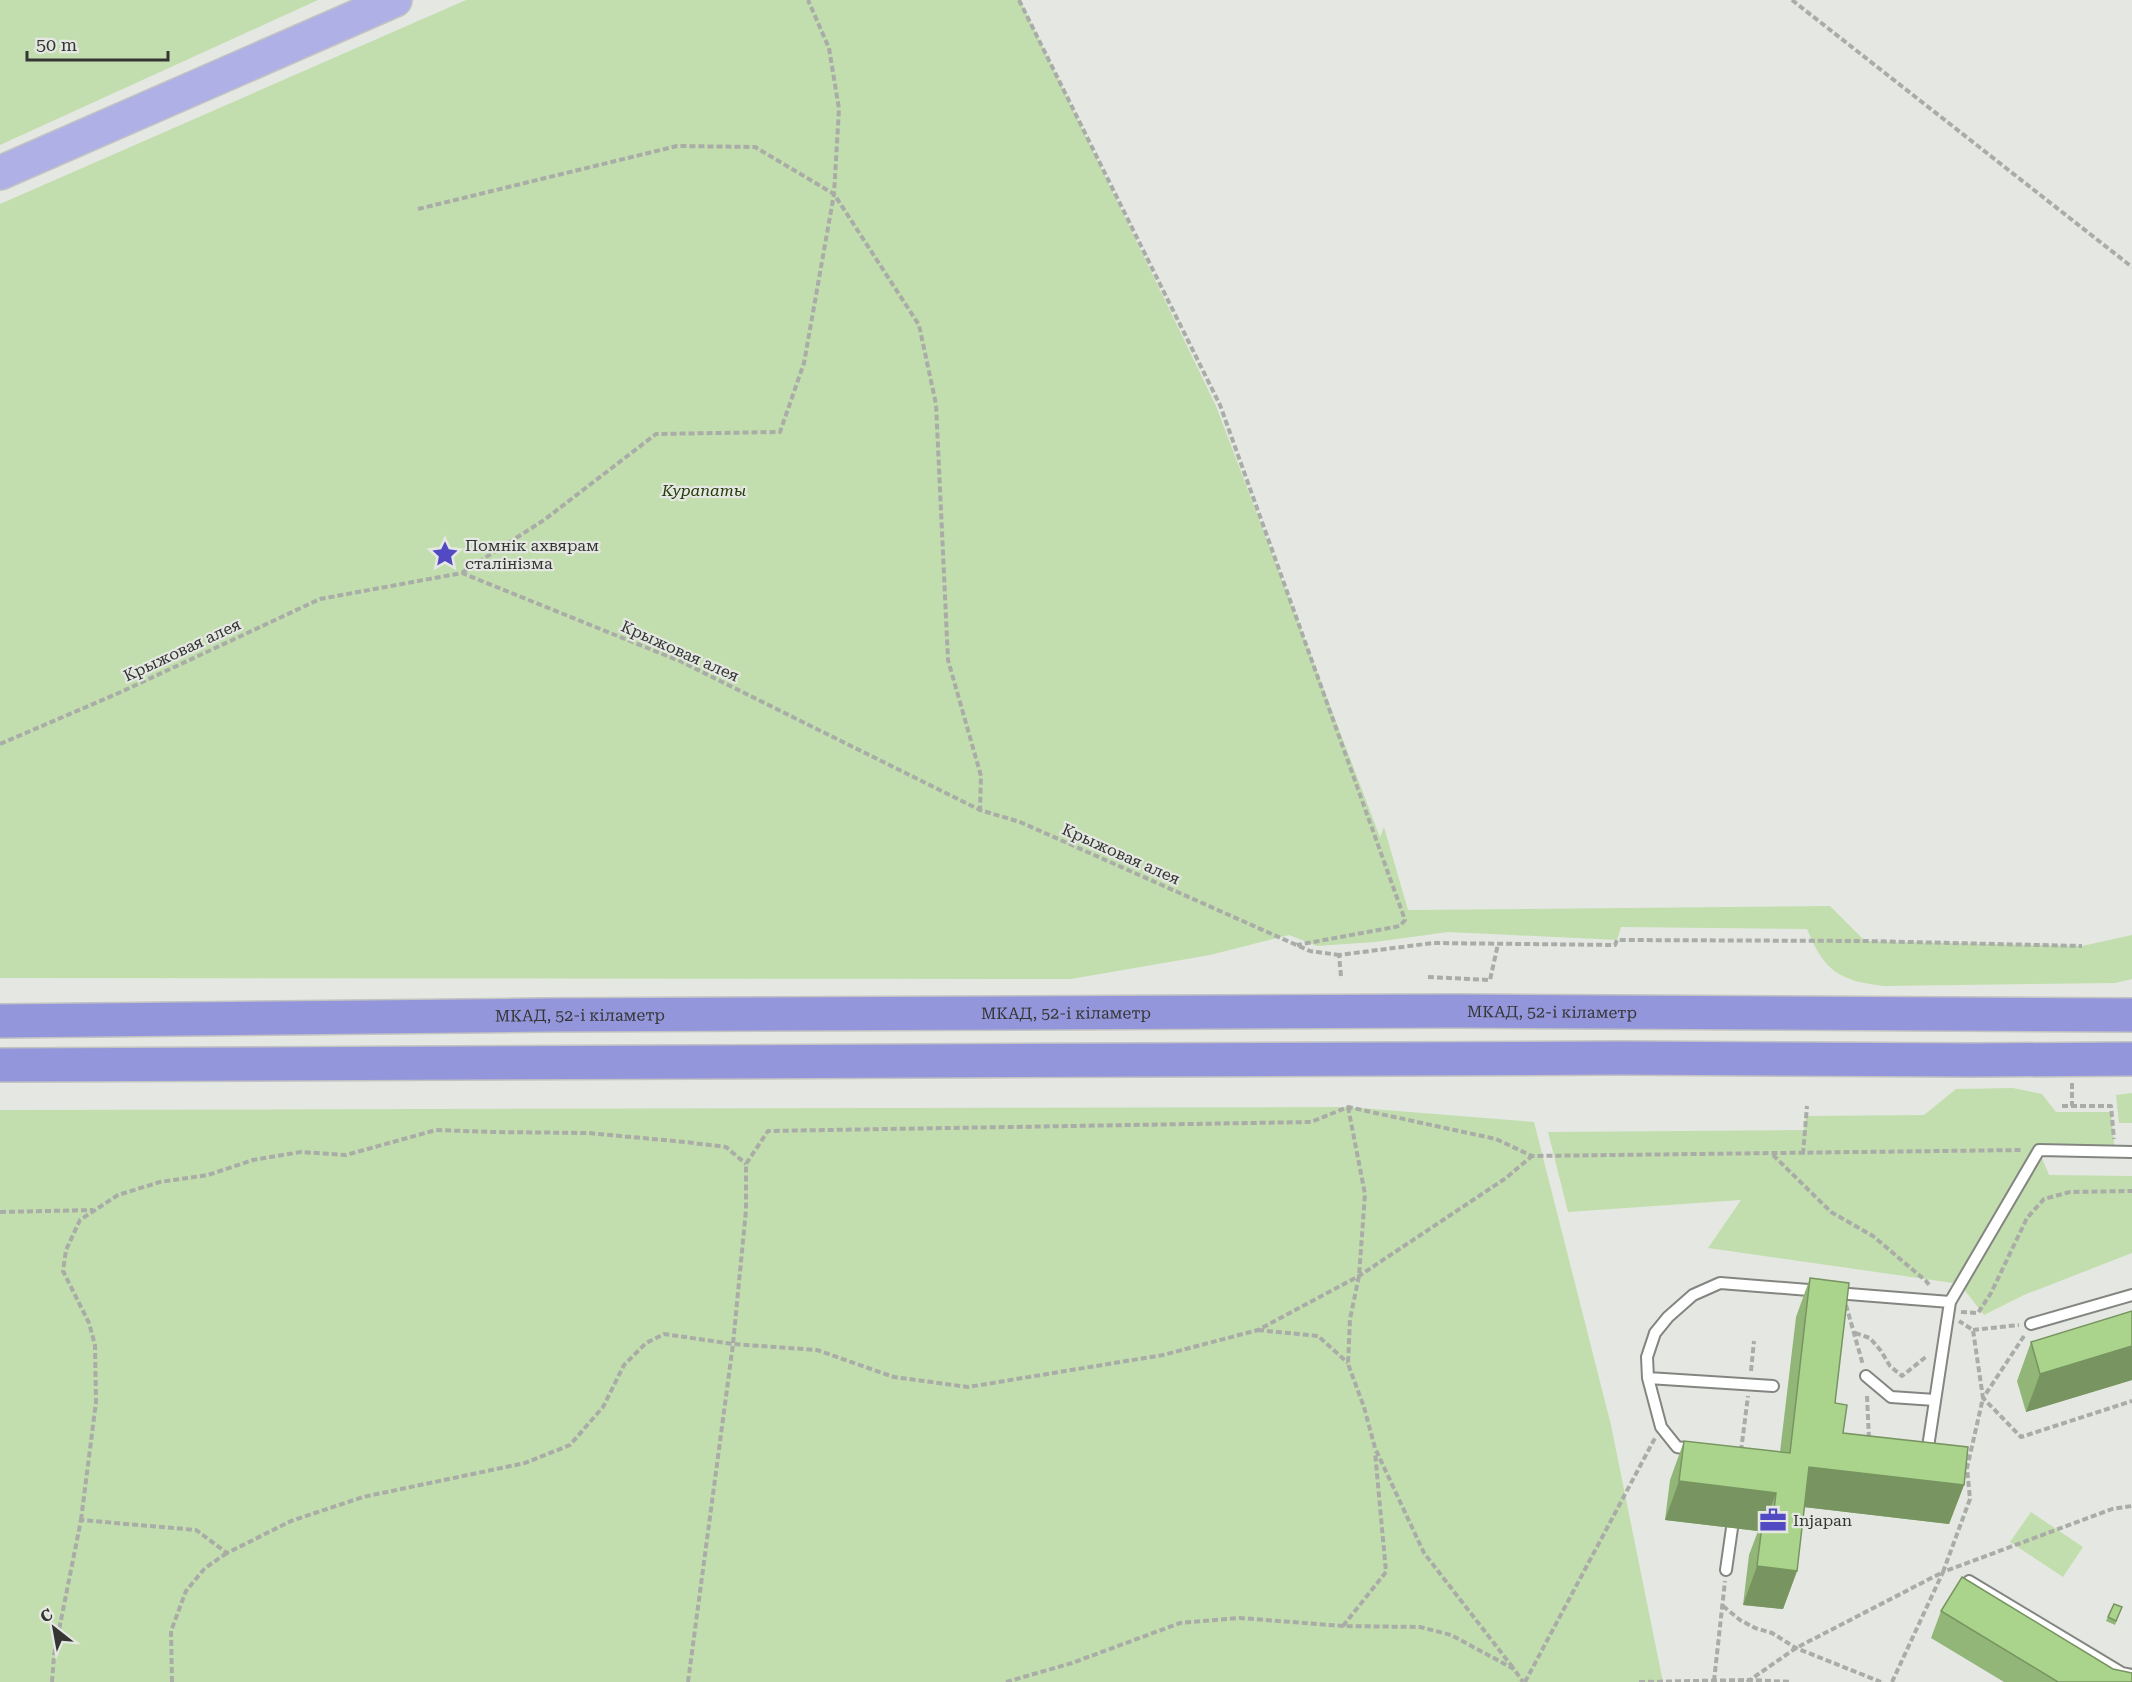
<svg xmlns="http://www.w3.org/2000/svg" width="2132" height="1682" viewBox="0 0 2132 1682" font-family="'Roboto Serif',serif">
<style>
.green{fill:#c2deae}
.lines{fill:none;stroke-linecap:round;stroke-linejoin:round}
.service-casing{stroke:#838680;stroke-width:14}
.primary-casing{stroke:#c2c3c2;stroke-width:36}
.trunk-casing{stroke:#c2c3c2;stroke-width:36}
.path{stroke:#aaaca8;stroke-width:4;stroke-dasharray:6 3;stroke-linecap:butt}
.service{stroke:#fff;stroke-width:10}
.primary{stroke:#afb0e5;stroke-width:33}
.trunk{stroke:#9496dc;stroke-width:33}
.wall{fill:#92b678}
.shaded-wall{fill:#779461}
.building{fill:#aad48b;stroke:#779461;stroke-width:1.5}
.labels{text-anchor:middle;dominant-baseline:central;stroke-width:4.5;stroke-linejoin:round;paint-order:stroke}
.park-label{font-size:16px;font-style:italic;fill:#233c08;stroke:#e5e8e2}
.poi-label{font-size:16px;fill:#343634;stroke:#e5e8e2;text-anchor:start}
.street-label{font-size:16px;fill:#343634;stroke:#e5e8e2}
</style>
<rect width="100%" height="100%" fill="#e5e8e2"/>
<path class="green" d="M0,0H318L0,145Z
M466,0H1020L1216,406L1380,837L1384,827L1408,910L1830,906L1865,941L2082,946L2132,935V979L2115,983L1884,986C1839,981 1824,971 1807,929L1621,927L1617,940L1448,932L1375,942L1317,946L1289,935L1210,955L1071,979L0,978V204Z
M2013,1088L2042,1094L2056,1112H2111L2115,1152L2039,1151L2049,1175L2132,1176V1253L2024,1295L1984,1315L1960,1284L1708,1248L1741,1200L1568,1212L1548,1132L1804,1130L1806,1116L1924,1115L1956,1089Z
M2132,1093V1123H2119L2116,1095Z
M1348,1107L1534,1122L1611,1425L1663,1682H0V1110Z
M2031,1512L2083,1547L2063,1577L2010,1542Z"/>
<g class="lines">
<defs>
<path id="service" d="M1836,1293L1950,1302
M2031,1324L2132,1295
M1866,1376L1891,1397L1935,1400
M1648,1378L1773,1386
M1928,1447L1950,1302L2039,1150L2132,1152
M1696,1450L1677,1447L1661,1427L1648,1378L1647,1357L1655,1333L1668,1317L1693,1295L1720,1283L1821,1291
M1726,1570L1732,1528
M1969,1581L2122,1673L2132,1675"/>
<path id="primary" d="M0,173L395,0"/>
<g id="trunk">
<path id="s1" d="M0,1021L545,1015L1456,1011L2132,1015"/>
<path d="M0,1065L1621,1058L1974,1060L2132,1059"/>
</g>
</defs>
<use href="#service" class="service-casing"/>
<use href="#primary" class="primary-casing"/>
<use href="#trunk" class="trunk-casing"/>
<path class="path" d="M1019,0L1220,405L1405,920L1400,926L1297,945
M1792,0L2132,267
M418,209L677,146L755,147L834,194L919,325L936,404L948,660L981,776L980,810
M463,572L544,520L656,434L780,432L804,363L834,194L839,109L829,48L808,0
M0,744L121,692L320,599L462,573L682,662L980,810L1020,822L1310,951L1339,955
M1341,976L1339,955L1433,943L1615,945L1617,940L1865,941L2082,946
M1428,977L1490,980L1498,944
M2072,1083V1106
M2062,1106H2111L2114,1139
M1348,1107L1365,1194L1359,1276L1350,1319L1348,1364L1364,1407L1375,1448L1424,1553L1514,1669
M1803,1154L1807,1106
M1773,1155L1831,1212L1873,1236L1926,1281L1930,1286
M0,1212L93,1210
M1846,1305L1863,1365
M1961,1312L1978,1313L1991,1293L2027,1218L2044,1199L2070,1192L2132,1191
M1258,1330L1318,1336L1348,1363
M1973,1330L2019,1325
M1855,1333L1870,1338L1881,1351L1890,1366L1902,1376L1927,1356
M2024,1336L1983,1398L2021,1437L2132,1401
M1751,1371L1754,1341
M1867,1396L1869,1439
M1741,1451L1748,1396
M81,1520L96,1402L95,1345L89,1323L63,1271L66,1250L80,1220L118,1195L160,1182L208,1175L253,1160L301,1152L346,1155L436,1130L493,1132L588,1133L685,1142L726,1147L746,1164
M1723,1606L1740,1620L1755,1628L1772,1633L1796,1648L1881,1682
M1343,1626L1386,1572L1375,1452
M1714,1681L1725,1581
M52,1682L54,1655L81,1520L196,1530L227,1553L291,1521L363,1497L525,1463L570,1445L603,1407L624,1365L646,1343L664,1334L733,1344L817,1350L894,1377L968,1387L1163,1355L1258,1330L1359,1276L1506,1178L1532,1156
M172,1682L171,1631L186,1591L205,1568L227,1553
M688,1682L733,1344L746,1210V1164L768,1131L1311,1122L1348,1107L1496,1139L1532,1156L2023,1150
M1006,1682L1072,1663L1180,1623L1240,1618L1343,1626L1420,1627L1451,1635L1514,1669L1523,1682
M1525,1682L1655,1438
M1639,1682L1749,1680L1792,1682
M1747,1682L1796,1648L1943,1572L1970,1499L1967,1468L1983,1398L1973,1330L1959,1321
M1892,1682L1943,1572L2112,1509L2132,1506"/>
<use href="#service" class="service"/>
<use href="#primary" class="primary"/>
<use href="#trunk" class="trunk"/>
</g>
<path class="wall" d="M1810,1278L1835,1403L1843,1433L1964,1485L1949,1524L1804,1507L1797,1571L1783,1609L1743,1605L1749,1555L1758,1531L1665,1520L1670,1480L1684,1441L1780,1452L1796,1317Z
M2132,1311V1380L2026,1412L2017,1381L2031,1342Z
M2114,1604L2122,1607L2115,1625L2106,1621Z
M1941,1611L2132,1682H2004L1931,1638Z"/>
<path class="shaded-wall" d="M2132,1346V1380L2026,1412L2040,1374Z
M1809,1467L1964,1485L1949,1524L1795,1506Z
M1679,1481L1776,1493L1762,1531L1763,1517L1758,1531L1665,1520Z
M1757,1566L1797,1571L1783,1609L1743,1605Z"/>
<path class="building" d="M1810,1278L1849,1283L1835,1403L1847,1405L1843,1433L1968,1447L1964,1485L1809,1467L1797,1571L1757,1566L1763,1517L1773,1518L1776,1493L1679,1481L1684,1441L1790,1453Z
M2132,1311V1346L2040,1374L2031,1342Z
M1962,1577L2113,1669L2132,1673V1682H2058L1941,1611Z
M2114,1604L2122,1607L2116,1621L2108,1617Z"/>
<defs>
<symbol id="sight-bare" viewBox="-9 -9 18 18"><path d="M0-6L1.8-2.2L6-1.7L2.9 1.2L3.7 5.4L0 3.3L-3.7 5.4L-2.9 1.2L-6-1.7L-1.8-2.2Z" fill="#524ac2" stroke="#e5e8e2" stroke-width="2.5" paint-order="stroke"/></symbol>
<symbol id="office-bare" viewBox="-9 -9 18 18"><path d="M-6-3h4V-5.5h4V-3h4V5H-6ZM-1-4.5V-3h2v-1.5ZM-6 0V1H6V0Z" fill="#524ac2" stroke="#e5e8e2" stroke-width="2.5" paint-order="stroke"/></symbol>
</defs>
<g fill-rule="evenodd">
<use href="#sight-bare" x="426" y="535" width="38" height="38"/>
<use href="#office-bare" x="1754" y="1501" width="38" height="38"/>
</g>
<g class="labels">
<g class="park-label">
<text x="704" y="490">Курапаты</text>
</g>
<g class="poi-label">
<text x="465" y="545">Помнік ахвярам<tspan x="465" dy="18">сталінізма</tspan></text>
<text x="1793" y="1520">Injapan</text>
</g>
<g class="street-label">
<text transform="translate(182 650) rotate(-25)">Крыжовая алея</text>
<text transform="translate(680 651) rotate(24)">Крыжовая алея</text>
<text transform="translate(1121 854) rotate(24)">Крыжовая алея</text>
<text stroke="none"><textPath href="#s1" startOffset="1552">МКАД, 52-і кіламетр</textPath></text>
<text stroke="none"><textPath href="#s1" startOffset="1066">МКАД, 52-і кіламетр</textPath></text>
<text stroke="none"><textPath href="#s1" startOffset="580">МКАД, 52-і кіламетр</textPath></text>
</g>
</g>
<g transform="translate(54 1628) rotate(329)" stroke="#e5e8e2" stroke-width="4.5" paint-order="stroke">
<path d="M0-4.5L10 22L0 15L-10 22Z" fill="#343634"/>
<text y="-9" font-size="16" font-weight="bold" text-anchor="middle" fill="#343634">С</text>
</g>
<path d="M27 51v9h141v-9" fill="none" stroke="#343634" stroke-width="3"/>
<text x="36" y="51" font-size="18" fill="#343634" stroke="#e5e8e2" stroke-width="4.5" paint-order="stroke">50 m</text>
</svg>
